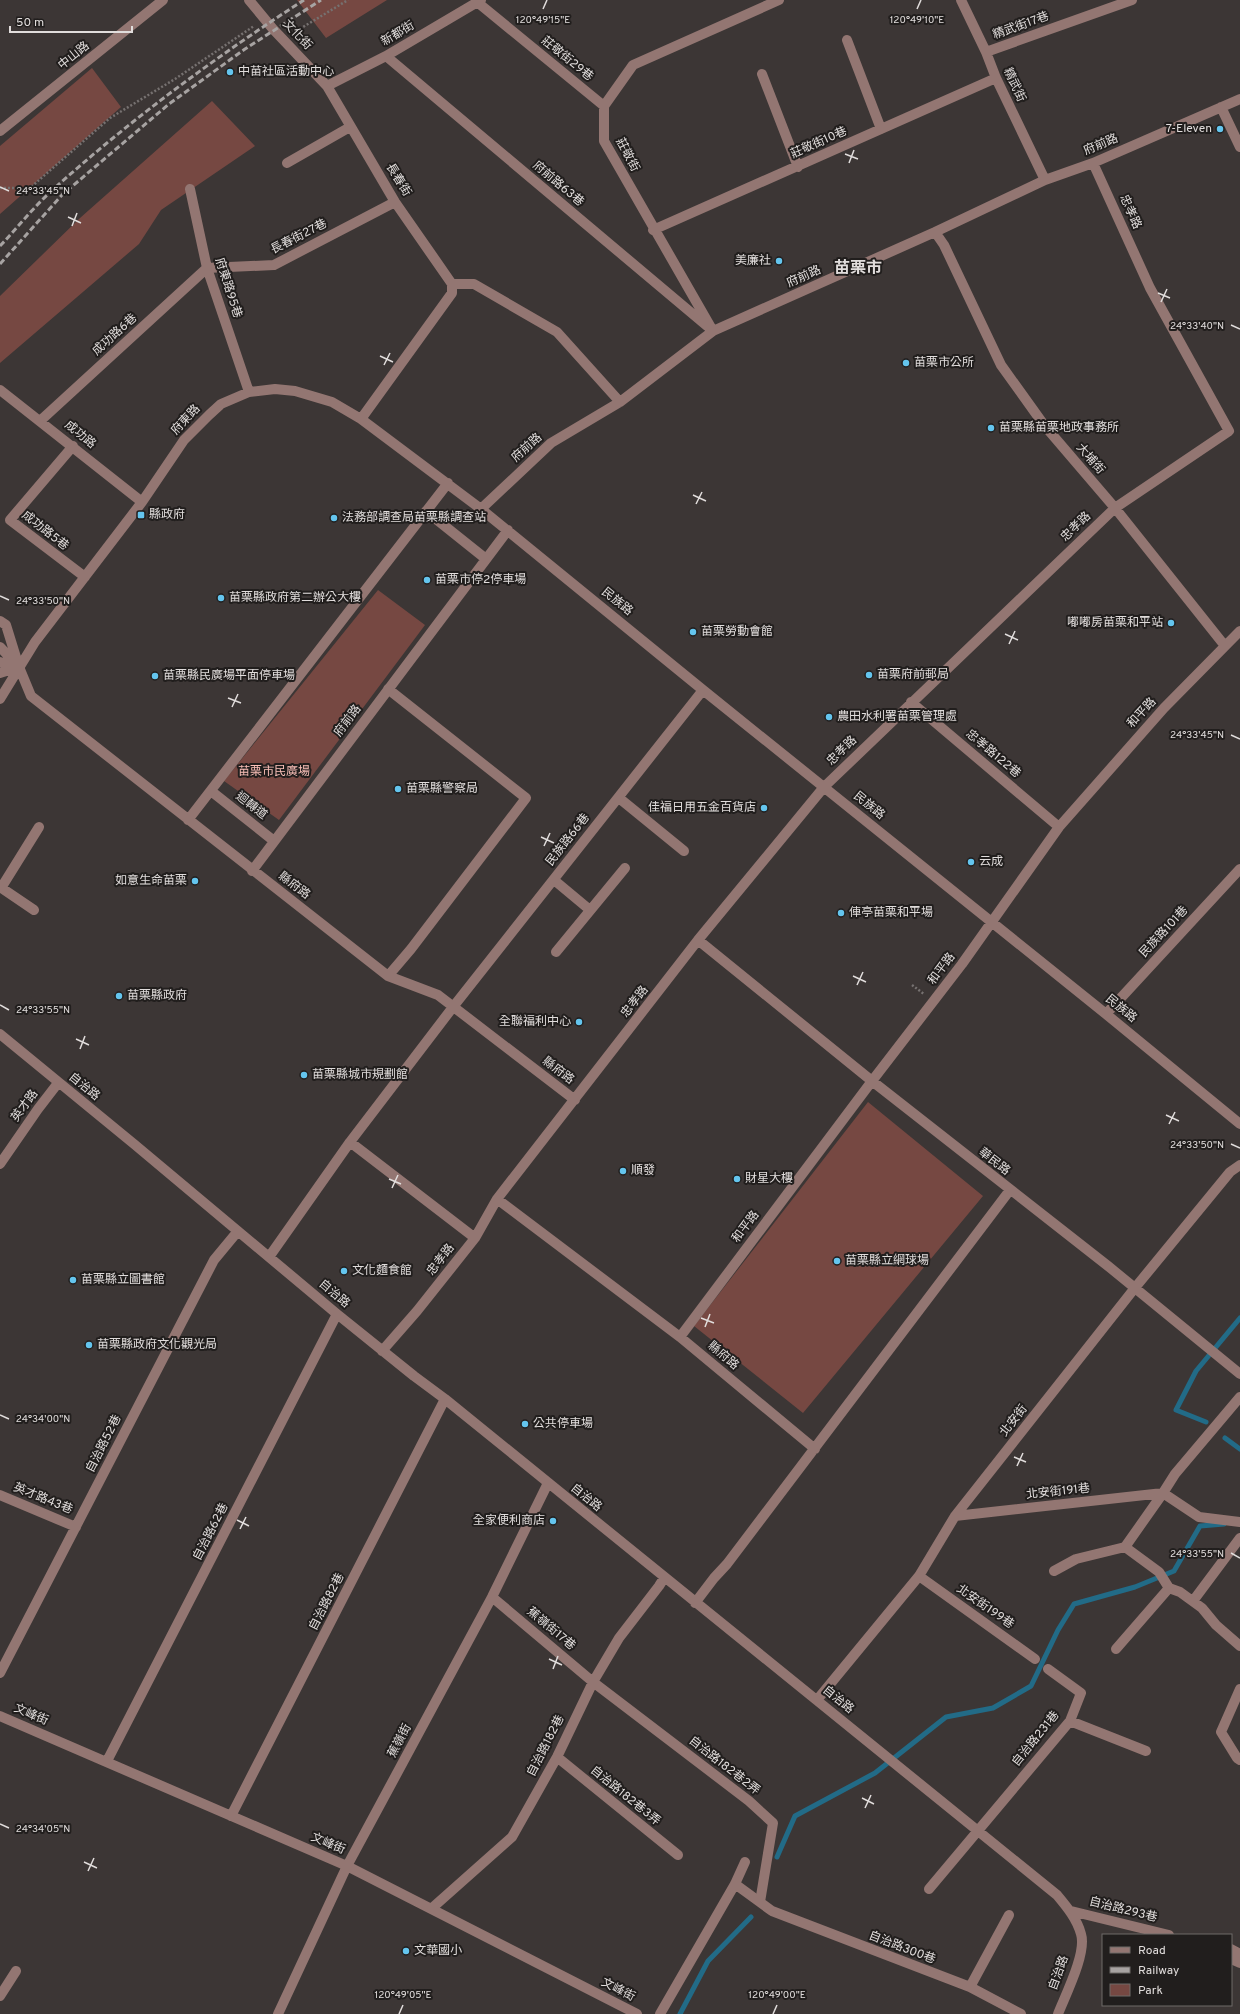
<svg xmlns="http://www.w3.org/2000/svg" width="1240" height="2014" viewBox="0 0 1240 2014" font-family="Overpass,'Noto Sans TC',sans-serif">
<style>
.green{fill:#764842}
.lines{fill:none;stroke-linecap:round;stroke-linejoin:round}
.stream{stroke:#226b87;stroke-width:5}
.path{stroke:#767170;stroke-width:2.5;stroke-dasharray:2 2;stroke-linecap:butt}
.minor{stroke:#937672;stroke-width:10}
.rail{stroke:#a7a3a2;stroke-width:3;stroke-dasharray:6 3;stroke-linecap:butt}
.ticks{fill:none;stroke:#e1dddc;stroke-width:1.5}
.poi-dot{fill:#64c5ee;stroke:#211e1d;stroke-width:1.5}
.labels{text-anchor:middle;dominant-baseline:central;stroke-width:4;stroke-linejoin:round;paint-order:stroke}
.street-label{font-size:12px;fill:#e1dddc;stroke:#211e1d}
.poi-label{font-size:12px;fill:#e1dddc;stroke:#211e1d;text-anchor:start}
.park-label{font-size:12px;fill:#fbc1b9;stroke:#211e1d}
.district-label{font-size:16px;font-weight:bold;fill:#e1dddc;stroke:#211e1d}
.ticks-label{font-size:10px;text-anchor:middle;fill:#e1dddc;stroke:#211e1d;stroke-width:4;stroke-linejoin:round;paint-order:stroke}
</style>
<rect width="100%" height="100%" fill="#3c3635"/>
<path class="green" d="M297,0H387L326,38Z
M92,68L121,107L0,214V146Z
M212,101L255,146L161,210L139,244L0,363V296L80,218Z
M378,590L425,625L279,820L224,781Z
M868,1102L983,1196L803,1413L694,1326Z"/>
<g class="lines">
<path class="stream" d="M1206,1422L1176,1410L1196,1371L1240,1318
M1225,1438L1240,1449
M777,1857L795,1816L875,1773L946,1717L993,1708L1031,1686L1058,1630L1074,1604L1135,1587L1174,1571L1200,1526L1224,1524
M680,2014L708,1961L751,1917"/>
<path class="path" d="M293,33L348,0
M0,188H30L110,118L175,79L254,26
M912,985L924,994"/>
<path class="minor" d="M249,0L273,29L327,86L395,202L452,284V293L361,419
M961,0L986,52L996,78L1045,180
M477,2L604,106
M847,40L881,129
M986,52L1132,0
M386,56L707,326
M762,74L798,167
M327,86L386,56L481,0
M1221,107L1240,147
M0,131L163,0
M287,163L350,127
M190,189L207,268L249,392
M653,230L996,78
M935,232L944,245L1001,365L1044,425L1115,508L1225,646
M207,268L274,265L395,202
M452,284H474L557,332L620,402
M713,331L604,141V106L633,65L779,0
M0,390L142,502
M40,421L207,268
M73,446L10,520L85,577
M481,509L551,443L620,402L713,331L935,232L1045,180L1093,163L1240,99
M426,511L486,559
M0,621L6,625L19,667L31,696L388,976L438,995L575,1100
M0,647L16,664
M0,662L19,667
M0,673L19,667
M388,689L526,798L411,949L388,976
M0,699L35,642L142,502L184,440L209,415L221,404L249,392L275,389L295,391L332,402L361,419L481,509L703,690L1106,1014L1240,1124
M911,702L1059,827
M211,791L274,841
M619,798L684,851
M188,820L448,483
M252,871L508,530
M554,880L590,910
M0,887L34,910
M1,888L39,827
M698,940L872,1081L1108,1266L1240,1374
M556,952L625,868
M1106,1014L1240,869
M0,1034L134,1144L337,1314L414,1376L445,1399L1057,1895C1067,1907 1077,1919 1081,1934C1087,1953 1065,1996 1058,2014
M350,1142L475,1238
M0,1164L38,1109L58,1083
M497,1199L680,1337L815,1449
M269,1257L350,1142L453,1007L703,690
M680,1337L872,1081L962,964L1059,827L1164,708L1240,631
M382,1351L417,1311L475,1238L497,1199L698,940L824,787L1115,508L1229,431L1150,288L1093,163
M0,1495L76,1527
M955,1516L1163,1493L1175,1474L1240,1397
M1240,1522L1199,1517L1163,1493L1125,1547L1159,1572L1169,1588L1180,1592L1202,1608L1216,1625L1240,1646
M1054,1571L1076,1559L1125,1547
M919,1576L1035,1659
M492,1597L593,1682L749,1801L773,1823L760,1902
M1193,1601L1240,1538
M695,1603L714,1578L727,1564L1010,1190
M1116,1649L1169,1588
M0,1673L214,1260L238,1231
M1240,1689L1221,1732L1237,1758L1240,1760
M817,1700L919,1576L955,1516L1134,1289L1230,1172L1240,1165
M0,1716L347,1866L637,2014
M1070,1721L1146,1751
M557,1757L678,1855
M107,1761L337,1314
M231,1816L445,1399
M735,1884L772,1911L970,1987L1021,2014
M929,1889L1070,1721L1081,1693L1048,1669
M431,1909L512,1837L557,1757L593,1682L619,1638L659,1586L664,1578
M1071,1911L1169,1935
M1231,1949L1240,1954
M1231,1959L1240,1963
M970,1987L1009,1915
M0,1996L16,1971
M278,2014L347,1866L492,1597L548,1483
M660,2014L735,1884L745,1862"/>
<path class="rail" d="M0,246C19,226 36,204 57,186C134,117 217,56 304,0
M0,264L62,195L169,104L245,49L321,0"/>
</g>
<path class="ticks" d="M543,9L547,0M917,9L921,0M845,154L858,159M849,163L854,150M0,187L9,191M68,217L81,223M72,226L77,213M1158,293L1170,298M1161,302L1167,289M1231,325L1240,329M380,356L393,362M384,365L390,353M693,495L706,501M696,504L702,492M0,596L9,600M1005,634L1018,640M1009,644L1015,631M228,698L241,703M232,707L238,694M1231,735L1240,739M541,837L554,843M544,846L550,833M853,976L866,982M857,985L863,972M0,1005L9,1010M76,1039L89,1045M80,1049L85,1036M1166,1115L1179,1121M1169,1124L1175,1112M1231,1144L1240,1148M389,1179L401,1184M392,1188L398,1175M701,1318L714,1323M705,1327L710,1314M0,1415L9,1419M1014,1457L1026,1462M1017,1466L1023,1453M237,1520L249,1526M240,1529L246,1517M1231,1553L1240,1558M549,1659L562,1665M553,1669L558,1656M862,1798L874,1804M865,1808L871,1795M0,1824L9,1828M84,1862L97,1868M88,1871L94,1858M399,2014L403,2005M773,2014L777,2005"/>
<g class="poi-dot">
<circle cx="230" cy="72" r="4"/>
<circle cx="1220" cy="129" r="4"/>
<circle cx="779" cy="261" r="4"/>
<circle cx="906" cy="363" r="4"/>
<circle cx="991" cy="428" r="4"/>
<rect x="137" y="511" width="8" height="8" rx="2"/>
<circle cx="334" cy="518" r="4"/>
<circle cx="427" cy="580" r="4"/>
<circle cx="221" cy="598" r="4"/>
<circle cx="1171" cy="623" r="4"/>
<circle cx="693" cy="632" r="4"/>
<circle cx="869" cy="675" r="4"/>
<circle cx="155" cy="676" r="4"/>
<circle cx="829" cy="717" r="4"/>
<circle cx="398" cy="789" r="4"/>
<circle cx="764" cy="808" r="4"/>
<circle cx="971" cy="862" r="4"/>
<circle cx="195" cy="881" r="4"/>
<circle cx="841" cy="913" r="4"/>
<circle cx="119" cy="996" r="4"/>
<circle cx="579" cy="1022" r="4"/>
<circle cx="304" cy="1075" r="4"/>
<circle cx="623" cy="1171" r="4"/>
<circle cx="737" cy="1179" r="4"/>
<circle cx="837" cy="1261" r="4"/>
<circle cx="344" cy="1271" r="4"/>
<circle cx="73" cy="1280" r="4"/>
<circle cx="89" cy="1345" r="4"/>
<circle cx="525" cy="1424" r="4"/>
<circle cx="553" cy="1521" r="4"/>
<circle cx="406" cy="1951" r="4"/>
</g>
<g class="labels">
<g class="street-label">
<text transform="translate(1021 26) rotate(-20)">精武街17巷</text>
<text transform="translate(398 34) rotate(-31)">新都街</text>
<text transform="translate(297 35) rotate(46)">文化街</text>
<text transform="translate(74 56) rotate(-39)">中山路</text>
<text transform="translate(567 59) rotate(39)">莊敬街29巷</text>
<text transform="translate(1014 85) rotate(65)">精武街</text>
<text transform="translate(819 143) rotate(-24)">莊敬街10巷</text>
<text transform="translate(1101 145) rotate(-23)">府前路</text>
<text transform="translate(627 155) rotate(62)">莊敬街</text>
<text transform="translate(398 180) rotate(58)">長春街</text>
<text transform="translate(558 184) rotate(40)">府前路63巷</text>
<text transform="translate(1130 212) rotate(66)">忠孝路</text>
<text transform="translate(299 237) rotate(-27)">長春街27巷</text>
<text transform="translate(804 277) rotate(-24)">府前路</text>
<text transform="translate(228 288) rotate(72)">府東路95巷</text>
<text transform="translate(115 335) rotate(-42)">成功路6巷</text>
<text transform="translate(186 420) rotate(-47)">府東路</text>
<text transform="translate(80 435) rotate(39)">成功路</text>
<text transform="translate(527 448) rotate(-42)">府前路</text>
<text transform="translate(1090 459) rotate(49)">大埔街</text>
<text transform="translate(1076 527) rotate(-44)">忠孝路</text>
<text transform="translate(45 531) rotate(38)">成功路5巷</text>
<text transform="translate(617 602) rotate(39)">民族路</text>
<text transform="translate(1142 713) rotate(-47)">和平路</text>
<text transform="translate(348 721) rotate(-53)">府前路</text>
<text transform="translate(842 751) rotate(-44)">忠孝路</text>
<text transform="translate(993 754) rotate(40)">忠孝路122巷</text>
<text transform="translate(251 806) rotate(38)">迴轉道</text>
<text transform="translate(869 806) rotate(39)">民族路</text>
<text transform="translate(568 840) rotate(-52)">民族路66巷</text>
<text transform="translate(294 886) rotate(37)">縣府路</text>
<text transform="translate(1164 932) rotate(-47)">民族路101巷</text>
<text transform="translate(942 969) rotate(-53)">和平路</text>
<text transform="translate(635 1002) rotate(-52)">忠孝路</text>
<text transform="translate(1121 1009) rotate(39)">民族路</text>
<text transform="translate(558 1071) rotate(37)">縣府路</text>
<text transform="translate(84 1087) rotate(39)">自治路</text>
<text transform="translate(25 1106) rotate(-54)">英才路</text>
<text transform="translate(994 1162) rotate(38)">華民路</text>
<text transform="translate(746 1227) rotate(-53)">和平路</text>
<text transform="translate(441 1260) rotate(-52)">忠孝路</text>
<text transform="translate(334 1294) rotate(40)">自治路</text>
<text transform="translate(723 1356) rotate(40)">縣府路</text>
<text transform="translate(1014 1421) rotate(-52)">北安街</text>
<text transform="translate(104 1444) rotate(-63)">自治路52巷</text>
<text transform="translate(1058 1492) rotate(-6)">北安街191巷</text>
<text transform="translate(586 1498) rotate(39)">自治路</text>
<text transform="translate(43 1499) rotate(22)">英才路43巷</text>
<text transform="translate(211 1532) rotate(-63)">自治路62巷</text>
<text transform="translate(327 1602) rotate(-63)">自治路82巷</text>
<text transform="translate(985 1607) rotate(35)">北安街199巷</text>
<text transform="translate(551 1629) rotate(40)">蕉嶺街17巷</text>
<text transform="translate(838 1700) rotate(39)">自治路</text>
<text transform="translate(31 1715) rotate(23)">文峰街</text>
<text transform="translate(1036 1739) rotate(-51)">自治路231巷</text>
<text transform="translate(400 1741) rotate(-62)">蕉嶺街</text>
<text transform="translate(546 1746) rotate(-63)">自治路182巷</text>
<text transform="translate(724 1766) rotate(38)">自治路182巷2弄</text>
<text transform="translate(625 1796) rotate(39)">自治路182巷3弄</text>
<text transform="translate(328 1844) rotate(23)">文峰街</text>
<text transform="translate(1123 1910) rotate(14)">自治路293巷</text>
<text transform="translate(902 1948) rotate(21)">自治路300巷</text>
<text transform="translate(1059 1973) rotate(-70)">自治路</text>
<text transform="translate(618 1990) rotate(27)">文峰街</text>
</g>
<g class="poi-label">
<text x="238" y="72">中苗社區活動中心</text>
<text x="1212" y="129" text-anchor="end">7-Eleven</text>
<text x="771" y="261" text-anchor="end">美廉社</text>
<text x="914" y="363">苗栗市公所</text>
<text x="999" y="428">苗栗縣苗栗地政事務所</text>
<text x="149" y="515">縣政府</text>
<text x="342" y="518">法務部調查局苗栗縣調查站</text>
<text x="435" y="580">苗栗市停2停車場</text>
<text x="229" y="598">苗栗縣政府第二辦公大樓</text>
<text x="1163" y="623" text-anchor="end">嘟嘟房苗栗和平站</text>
<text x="701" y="632">苗栗勞動會館</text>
<text x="877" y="675">苗栗府前郵局</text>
<text x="163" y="676">苗栗縣民廣場平面停車場</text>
<text x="837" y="717">農田水利署苗栗管理處</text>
<text x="406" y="789">苗栗縣警察局</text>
<text x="756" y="808" text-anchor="end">佳福日用五金百貨店</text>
<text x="979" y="862">云成</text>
<text x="187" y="881" text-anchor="end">如意生命苗栗</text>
<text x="849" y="913">俥亭苗栗和平場</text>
<text x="127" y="996">苗栗縣政府</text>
<text x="571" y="1022" text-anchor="end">全聯福利中心</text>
<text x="312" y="1075">苗栗縣城市規劃館</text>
<text x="631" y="1171">順發</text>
<text x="745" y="1179">財星大樓</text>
<text x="845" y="1261">苗栗縣立網球場</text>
<text x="352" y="1271">文化麵食館</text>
<text x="81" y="1280">苗栗縣立圖書館</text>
<text x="97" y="1345">苗栗縣政府文化觀光局</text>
<text x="533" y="1424">公共停車場</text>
<text x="545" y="1521" text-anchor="end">全家便利商店</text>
<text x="414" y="1951">文華國小</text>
</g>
<g class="park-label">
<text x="274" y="772">苗栗市民廣場</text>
</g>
<g class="district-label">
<text x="858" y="269">苗栗市</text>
</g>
</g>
<g class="ticks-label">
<text x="543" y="23">120°49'15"E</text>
<text x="917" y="23">120°49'10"E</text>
<text x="43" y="194">24°33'45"N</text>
<text x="1197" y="329">24°33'40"N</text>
<text x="43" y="604">24°33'50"N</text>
<text x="1197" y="738">24°33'45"N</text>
<text x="43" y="1013">24°33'55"N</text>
<text x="1197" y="1148">24°33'50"N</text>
<text x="43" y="1422">24°34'00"N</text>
<text x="1197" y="1557">24°33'55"N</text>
<text x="43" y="1832">24°34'05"N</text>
<text x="403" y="1998">120°49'05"E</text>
<text x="777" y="1998">120°49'00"E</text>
</g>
<rect x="1102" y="1934" width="130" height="72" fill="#211e1d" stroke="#6e6a69"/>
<rect x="1110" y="1947" width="20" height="6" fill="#937672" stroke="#6e6a69"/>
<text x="1138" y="1954" font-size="12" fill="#e1dddc">Road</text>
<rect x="1110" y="1967" width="20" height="6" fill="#a7a3a2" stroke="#6e6a69"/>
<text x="1138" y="1974" font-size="12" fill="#e1dddc">Railway</text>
<rect x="1110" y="1984" width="20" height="12" fill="#764842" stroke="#6e6a69"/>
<text x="1138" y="1994" font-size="12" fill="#e1dddc">Park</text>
<path d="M10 26v6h122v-6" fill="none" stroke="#e1dddc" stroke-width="2"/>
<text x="16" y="26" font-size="12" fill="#e1dddc" stroke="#211e1d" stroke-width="3" paint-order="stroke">50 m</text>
</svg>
